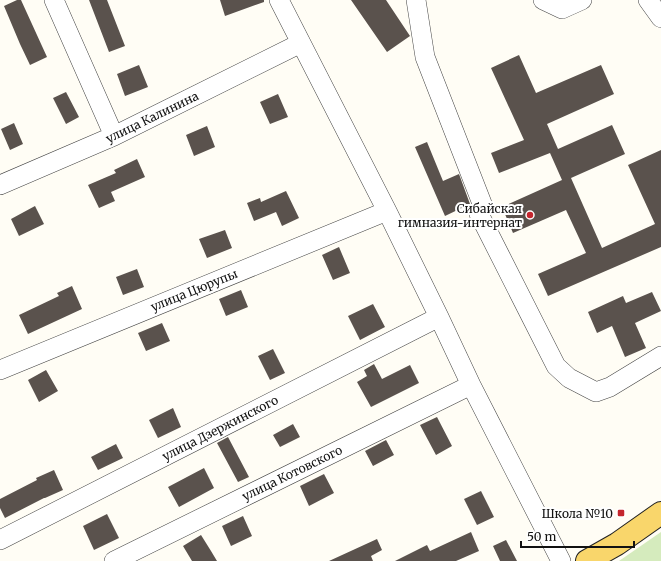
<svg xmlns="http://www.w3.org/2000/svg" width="661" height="561" viewBox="0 0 661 561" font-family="Merriweather,serif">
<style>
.green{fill:#d5ebbd}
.building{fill:#5a524d}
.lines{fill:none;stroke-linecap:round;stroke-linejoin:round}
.minor-casing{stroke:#444;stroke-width:20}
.major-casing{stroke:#222;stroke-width:24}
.minor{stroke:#fff;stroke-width:19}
.major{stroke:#f9d66b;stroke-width:22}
.poi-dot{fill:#c4262e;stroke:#fff;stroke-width:1.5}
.labels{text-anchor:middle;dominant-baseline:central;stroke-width:4;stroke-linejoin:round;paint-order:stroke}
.street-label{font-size:12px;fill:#111;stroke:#fff}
.poi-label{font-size:12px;fill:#111;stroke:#fff;text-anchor:end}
</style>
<rect width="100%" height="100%" fill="#fffdf5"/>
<path class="green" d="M661,532V561H619Z"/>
<path class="building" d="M17,0H21L47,57L30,65L20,44L4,6Z
M89,0H107L125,46L109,52Z
M220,0H264V2L225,16Z
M351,0H386L410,36L387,52Z
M519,55L536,93L601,65L614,94L547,124L558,149L612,125L625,154L571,178L602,248L655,224L628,165L661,150V247L548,296L538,274L586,253L566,210L513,233L502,207L562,180L550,153L499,173L491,153L524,140L491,68Z
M139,65L148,87L125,96L117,74Z
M66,92L79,117L66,124L53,98Z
M278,94L288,117L270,124L260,102Z
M14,123L23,144L10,150L1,129Z
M207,126L215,147L194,156L186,135Z
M427,142L443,181L459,174L470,204L445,216L415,147Z
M137,159L145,177L111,192L115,201L99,208L88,185L116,173L114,170Z
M286,191L299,218L282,226L276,212L254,221L247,203L260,198L261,202Z
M35,206L44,224L19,236L11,219Z
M225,230L232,248L207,258L199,239Z
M339,247L350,273L333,280L322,255Z
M137,269L144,287L123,295L116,277Z
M72,286L82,309L28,334L19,315L59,296L57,293Z
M241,290L248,307L226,316L219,299Z
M652,292L661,311L635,323L646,348L625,357L612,326L597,333L588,312L623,296L626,303Z
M373,304L385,327L360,340L348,316Z
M162,323L170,341L146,351L138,333Z
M273,349L285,373L270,380L258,356Z
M374,364L382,379L410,365L419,383L371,407L357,382L367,376L364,370Z
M46,370L58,391L39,402L28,380Z
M173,408L181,427L158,438L149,420Z
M437,417L452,446L436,455L420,425Z
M293,424L300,437L280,447L273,435Z
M228,437L249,477L238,482L217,443Z
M386,440L394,455L373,466L365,451Z
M116,444L123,458L98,470L91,457Z
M204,468L214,488L179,507L168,487Z
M54,470L63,490L45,498H44L5,518L0,508V499L37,480L36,478Z
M324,474L334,493L309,506L300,486Z
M481,491L494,517L477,525L464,499Z
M107,514L119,538L94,550L83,526Z
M243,516L252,536L231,546L222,526Z
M471,532L479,551L456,561H395L427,545L430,551Z
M201,535L211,551L217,561H192L183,546Z
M377,539L382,550L371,556L373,561H329Z
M506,540L517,561H500L493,546Z"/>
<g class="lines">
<defs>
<path id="minor" d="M54,0L114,136
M279,0L387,211L439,317L471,385L561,561
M416,0L425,57L483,206L479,214L556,366L569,378L596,392L610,387L661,356
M543,0L562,9L582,0
M648,0L661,18
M0,185L114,136L301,43
M0,370L387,211
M0,540L439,317
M114,561L471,385"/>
<path id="major" d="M587,561L617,544L661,513"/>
</defs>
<use href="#minor" class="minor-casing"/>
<use href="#major" class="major-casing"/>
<use href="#minor" class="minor"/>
<use href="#major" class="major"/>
</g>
<g class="poi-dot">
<circle cx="530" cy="215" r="4"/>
<rect x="617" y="509" width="8" height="8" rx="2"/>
</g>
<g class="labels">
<g class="street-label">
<text transform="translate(152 117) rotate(-26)">улица Калинина</text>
<text transform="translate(194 290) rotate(-22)">улица Цюрупы</text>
<text transform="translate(220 428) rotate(-27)">улица Дзержинского</text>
<text transform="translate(292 473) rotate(-26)">улица Котовского</text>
</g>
<g class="poi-label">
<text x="522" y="208">Сибайская<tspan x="522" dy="14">гимназия-интернат</tspan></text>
<text x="613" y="513">Школа №10</text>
</g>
</g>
<path d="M521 541v6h113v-6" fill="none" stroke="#111111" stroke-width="2"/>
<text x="527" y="541" font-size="12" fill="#111111" stroke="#ffffff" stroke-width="3" paint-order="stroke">50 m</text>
</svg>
